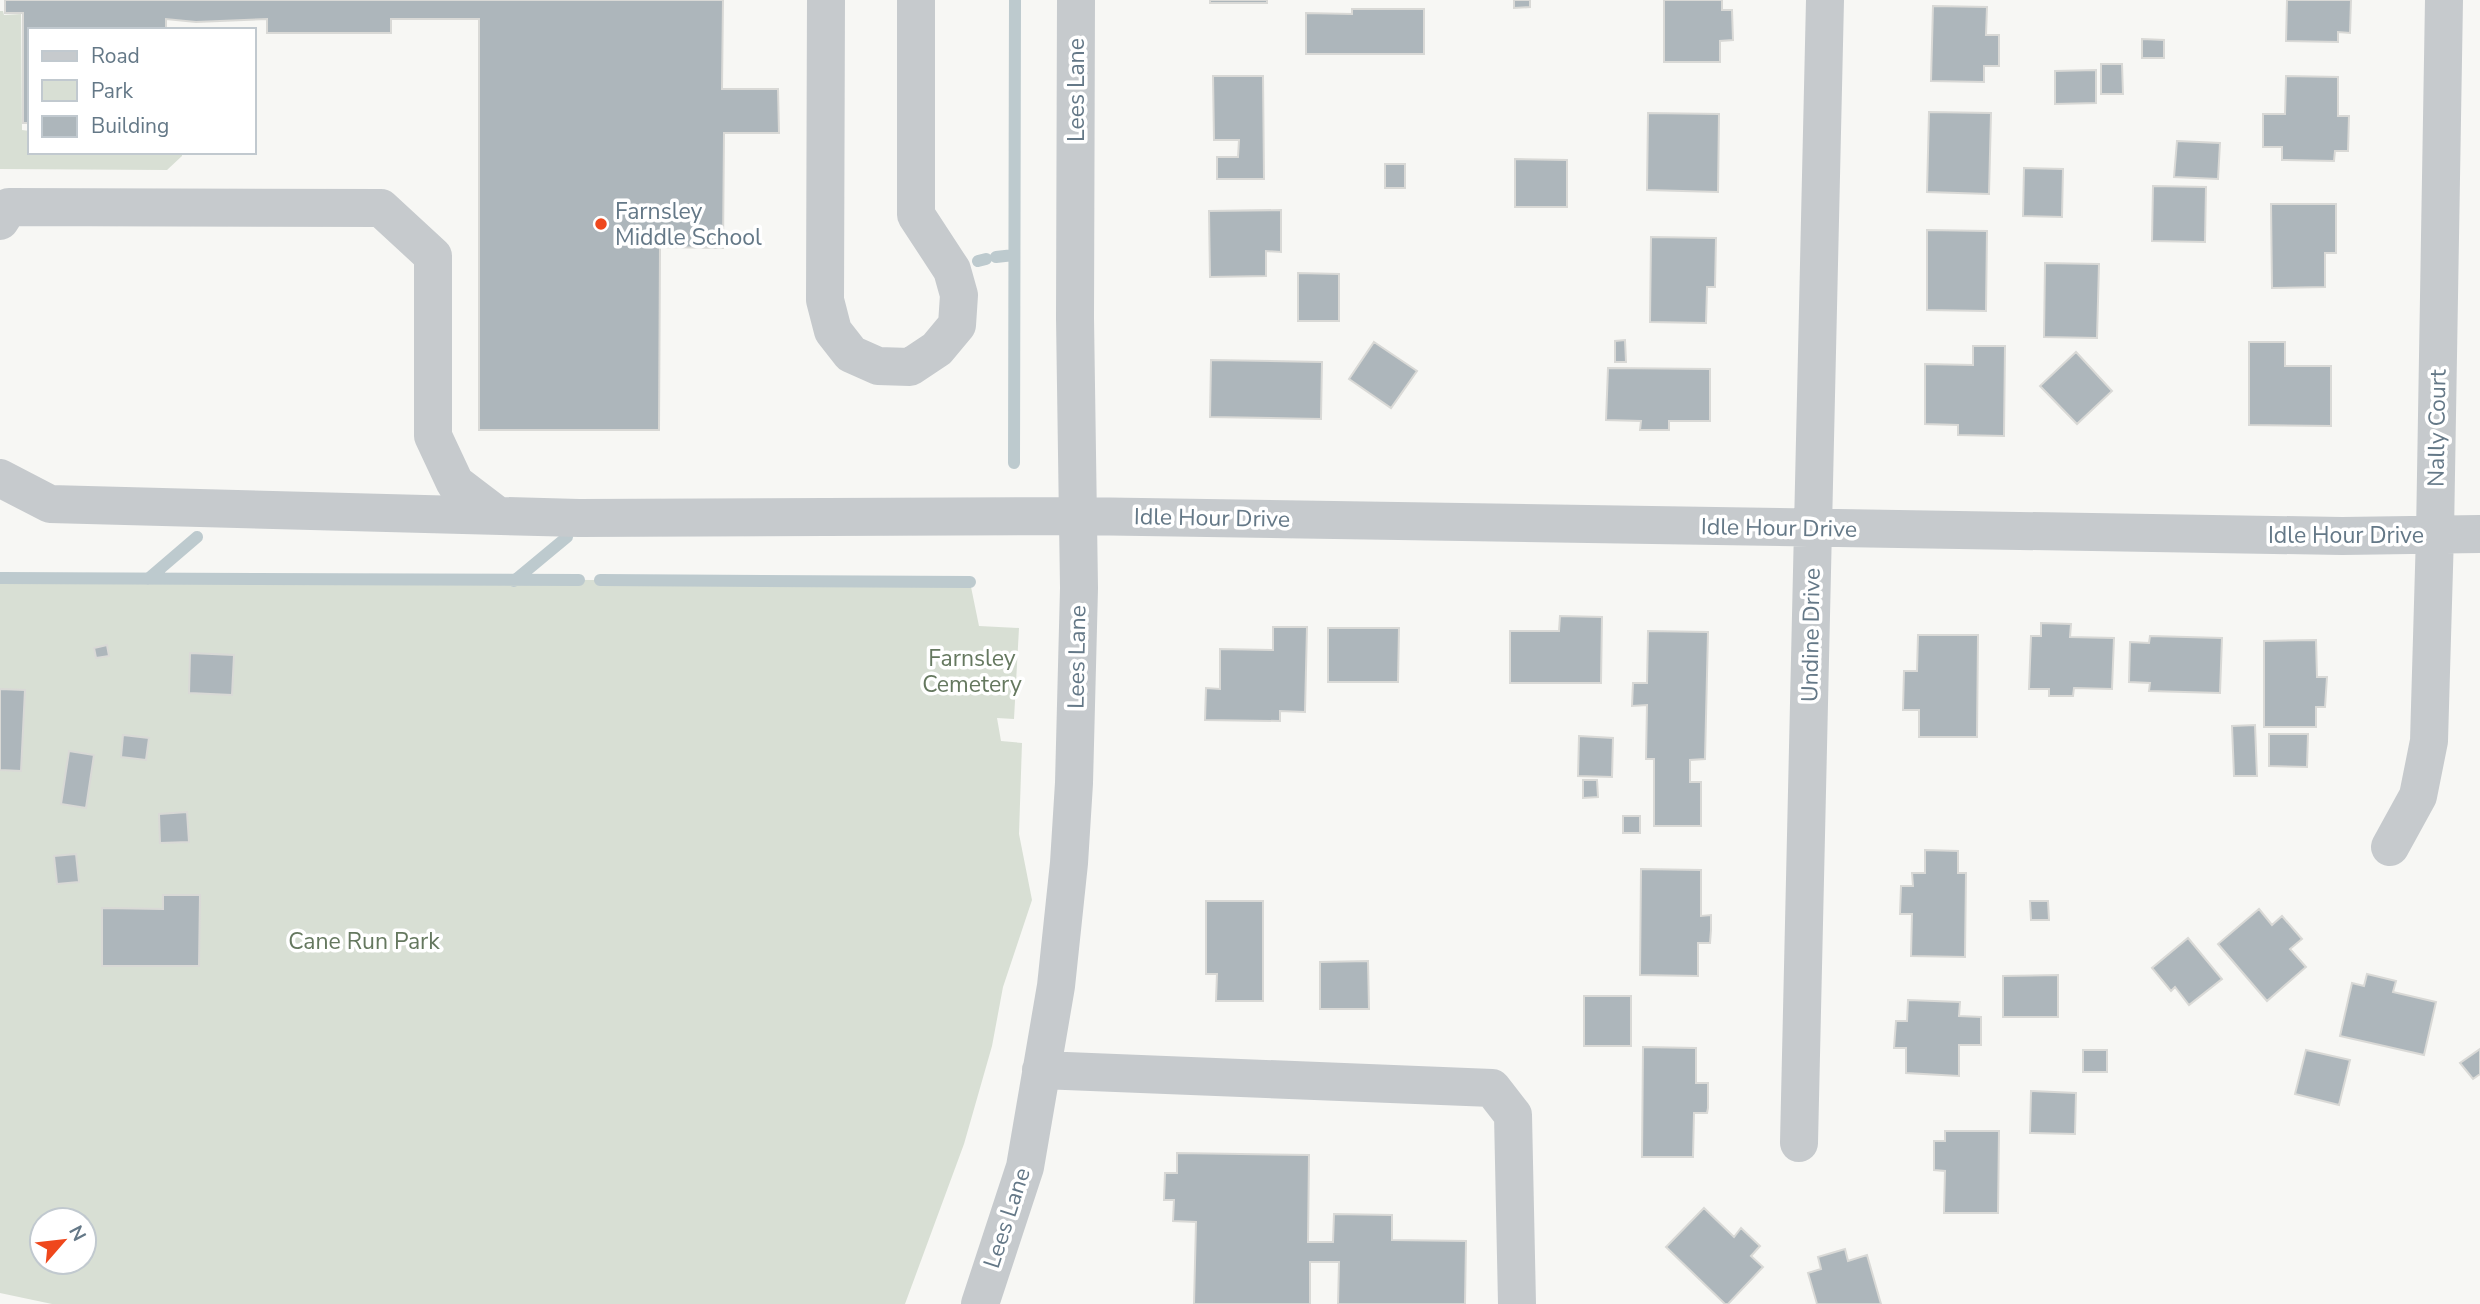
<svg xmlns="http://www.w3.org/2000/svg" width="2480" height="1304" viewBox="0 0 2480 1304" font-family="'Nunito Sans',sans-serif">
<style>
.green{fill:#d8dfd4;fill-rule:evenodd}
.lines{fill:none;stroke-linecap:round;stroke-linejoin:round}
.stream{stroke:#bdcace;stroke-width:12}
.building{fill:#adb6bb;stroke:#d9d9d6;stroke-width:2}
.minor{stroke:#c6cacd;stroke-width:38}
.poi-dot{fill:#ef471c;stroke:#fff;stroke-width:2.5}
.labels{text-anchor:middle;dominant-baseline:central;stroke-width:7;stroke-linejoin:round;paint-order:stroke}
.street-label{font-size:23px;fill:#647887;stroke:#fff}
.poi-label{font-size:23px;fill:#647887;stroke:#fff;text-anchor:start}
.park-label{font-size:23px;fill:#65785f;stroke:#fff}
</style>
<rect width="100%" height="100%" fill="#f7f7f4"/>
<path class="green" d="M0,11H3L4,15L21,14L22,130L30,131V152H182V156L167,170L0,169Z
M0,577L970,582L979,626L1019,628L1014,719L997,718L1001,741L1022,743L1019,834L1032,900L1003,987L992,1046L964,1144L905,1304H52L0,1293ZM42,1220H84V1262H42Z"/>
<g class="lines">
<path class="stream" d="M996,257L1014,255
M978,261L986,259
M1014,463L1015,0
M0,578L579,580
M148,579L197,537
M600,580L970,582
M514,581L567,537"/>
</g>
<path class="building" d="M5,0H723L722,89H778L779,133H724L723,248L660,247L659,430H479V19H391V33H267V19L196,22L166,19V30H30V123H23V13H5Z
M1210,0H1267V3H1210Z
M1514,0H1530V7L1514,8Z
M1664,0H1722V10H1732L1733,40L1720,41V62H1664Z
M2287,0H2351L2350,33L2338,32V42L2286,41Z
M1933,6L1987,7L1986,35H1999V66H1984V82L1931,81Z
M1352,9H1424V54H1306V13L1352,14Z
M2142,39L2164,40V58H2142Z
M2101,64H2122L2123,94H2101Z
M2096,70V103L2055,104V71Z
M1213,76H1263L1264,179H1217V157H1238L1239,140H1214Z
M2286,76L2338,77V116H2349L2348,151H2335L2334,161L2282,160V147H2263V114H2285Z
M1929,112L1991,113L1989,194L1927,192Z
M1648,113L1719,114L1718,192L1647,190Z
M2177,141L2220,143L2218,179L2174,177Z
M1515,159L1567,160V207H1515Z
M1385,164H1405V188H1385Z
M2024,168L2063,169L2062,217L2023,216Z
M2153,186L2206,187L2205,242L2152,241Z
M2271,204H2336V253H2325V287L2272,288Z
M1281,210V252L1266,251V276L1210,277L1209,211Z
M1927,230L1987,231L1986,311L1927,310Z
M1651,237L1716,238L1715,287H1707L1706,323L1650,322Z
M2045,263L2099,264L2097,338L2044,337Z
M1298,273L1339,274V321H1298Z
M1625,340L1626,362H1615V341Z
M1374,342L1417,371L1391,408L1349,379Z
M2249,342H2285V366H2331V426L2249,425Z
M1973,346H2005L2004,436L1958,435V425L1925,424V364L1973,365Z
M2076,352L2112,391L2077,424L2040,386Z
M1211,360L1322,362L1321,419L1210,417Z
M1608,368L1710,369V421H1669V430H1640L1641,421L1606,420Z
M1560,616L1602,617L1601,683H1510V631H1559Z
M2041,623L2071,624L2070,637L2114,638L2112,689L2074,688L2073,696H2049V689H2029L2031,636H2041Z
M1273,627H1307L1305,712L1280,711V721L1205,720L1206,688L1220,689V649L1273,650Z
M1328,628H1399L1398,682H1328Z
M1648,631L1708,632L1705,759L1690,760V782H1701V826H1654V759H1646L1647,705L1632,706L1633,683H1647Z
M1918,635H1978L1977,737H1919V710H1903L1904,671H1917Z
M2150,636L2222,638L2220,693L2149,691L2150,683L2129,682L2130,642L2149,643Z
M2316,640L2317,677H2327L2325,707H2316V727H2264V641Z
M107,645L109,656L96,658L94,648Z
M190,653L234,655L232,695L189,693Z
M0,689L25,690L21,771L0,770Z
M2255,725L2257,776H2234L2232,726Z
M2269,734H2308L2307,767L2269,766Z
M123,735L149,738L146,760L121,757Z
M1579,736L1613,738L1612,777L1578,776Z
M69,751L94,755L86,808L61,804Z
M1583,780H1597L1598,797L1583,798Z
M187,812L189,842L160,843L159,814Z
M1623,816H1640V833H1623Z
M1925,850L1958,851V873H1966L1965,957L1911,956L1912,914H1900L1901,886H1913L1912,873H1925Z
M76,854L79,882L57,884L54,856Z
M1641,869L1701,870V916L1711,915V930L1710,943H1698V976L1640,975Z
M163,895H200L199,966H102V908L163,909Z
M1206,901H1263V1001H1216L1217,974H1206Z
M2030,901H2048L2049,920H2031Z
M2259,909L2272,925L2282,916L2302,939L2290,949L2306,967L2267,1001L2218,944Z
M2188,938L2222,979L2189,1005L2175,987L2171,991L2152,968Z
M1368,961L1369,1009H1320V962Z
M2367,974L2396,981L2393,992L2436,1002L2424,1055L2340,1036L2352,983L2364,986Z
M2058,975V1017H2003V976Z
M1584,996H1631V1046H1584Z
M1908,1000L1960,1002L1959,1016L1981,1017V1045H1959V1076L1906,1073V1048H1894L1896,1021H1907Z
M1643,1047L1696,1048V1083H1708V1108L1707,1113H1694L1693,1157H1642Z
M2480,1049V1074L2473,1079L2460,1063Z
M2083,1050H2107V1072H2083Z
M2306,1050L2350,1060L2339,1105L2295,1094Z
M2031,1091L2076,1093L2075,1134L2030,1133Z
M1945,1131H1999L1998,1213H1944L1945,1171L1934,1170V1141H1945Z
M1177,1153L1309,1155L1308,1242H1333L1334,1214L1392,1215V1240L1466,1241L1465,1304H1338L1339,1262H1310V1304H1194L1196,1222L1173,1221L1174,1200H1164L1165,1173H1177Z
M1704,1208L1734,1237L1741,1228L1760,1246L1751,1256L1763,1267L1728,1304H1725L1666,1247Z
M1845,1249L1848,1261L1867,1255L1881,1304H1817L1808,1273L1821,1269L1818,1257Z"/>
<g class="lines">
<path class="minor" d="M826,0L825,300L833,331L851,354L878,366L910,367L937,349L957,325L959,295L952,270L916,215V0
M0,221L9,207L381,208L433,256V436L455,483L497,515
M0,478L50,504L579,518L1077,516L2342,536L2480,534
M2390,847L2418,796L2429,741L2435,534L2444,0
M1041,1070L1492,1088L1513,1115L1517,1304
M1799,1143L1825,0
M980,1304L1025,1167L1056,986L1069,863L1074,783L1079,588L1075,318L1076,0"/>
</g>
<circle class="poi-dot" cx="601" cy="224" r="7"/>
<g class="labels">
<g class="street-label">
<text transform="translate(1076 90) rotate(-90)">Lees Lane</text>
<text transform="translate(2437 428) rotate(-89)">Nally Court</text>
<text transform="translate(1212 518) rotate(1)">Idle Hour Drive</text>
<text transform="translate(1779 528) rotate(1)">Idle Hour Drive</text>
<text x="2346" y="535">Idle Hour Drive</text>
<text transform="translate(1811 635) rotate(-89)">Undine Drive</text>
<text transform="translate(1077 657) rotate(-89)">Lees Lane</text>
<text transform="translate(1007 1218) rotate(-72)">Lees Lane</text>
</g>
<g class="poi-label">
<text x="615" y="211">Farnsley<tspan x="615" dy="26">Middle School</tspan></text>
</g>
<g class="park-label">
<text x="972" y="658">Farnsley<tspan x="972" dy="26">Cemetery</tspan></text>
<text x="364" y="941">Cane Run Park</text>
</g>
</g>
<rect x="28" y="28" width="228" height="126" fill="#ffffff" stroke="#c1c9cf" stroke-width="2"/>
<rect x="42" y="51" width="35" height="10" fill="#c6cacd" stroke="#c1c9cf" stroke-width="2"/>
<text x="91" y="63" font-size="21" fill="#647887">Road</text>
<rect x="42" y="80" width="35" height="21" fill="#d8dfd4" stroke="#c1c9cf" stroke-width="2"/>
<text x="91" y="98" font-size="21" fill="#647887">Park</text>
<rect x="42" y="116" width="35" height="21" fill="#adb6bb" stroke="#c1c9cf" stroke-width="2"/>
<text x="91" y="133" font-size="21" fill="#647887">Building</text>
<g transform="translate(63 1241) rotate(62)"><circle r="33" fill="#ffffff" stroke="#c1c9cf" stroke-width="2"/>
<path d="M0-5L12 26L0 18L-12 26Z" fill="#ef471c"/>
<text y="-10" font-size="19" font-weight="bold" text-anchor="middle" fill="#647887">N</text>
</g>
</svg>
